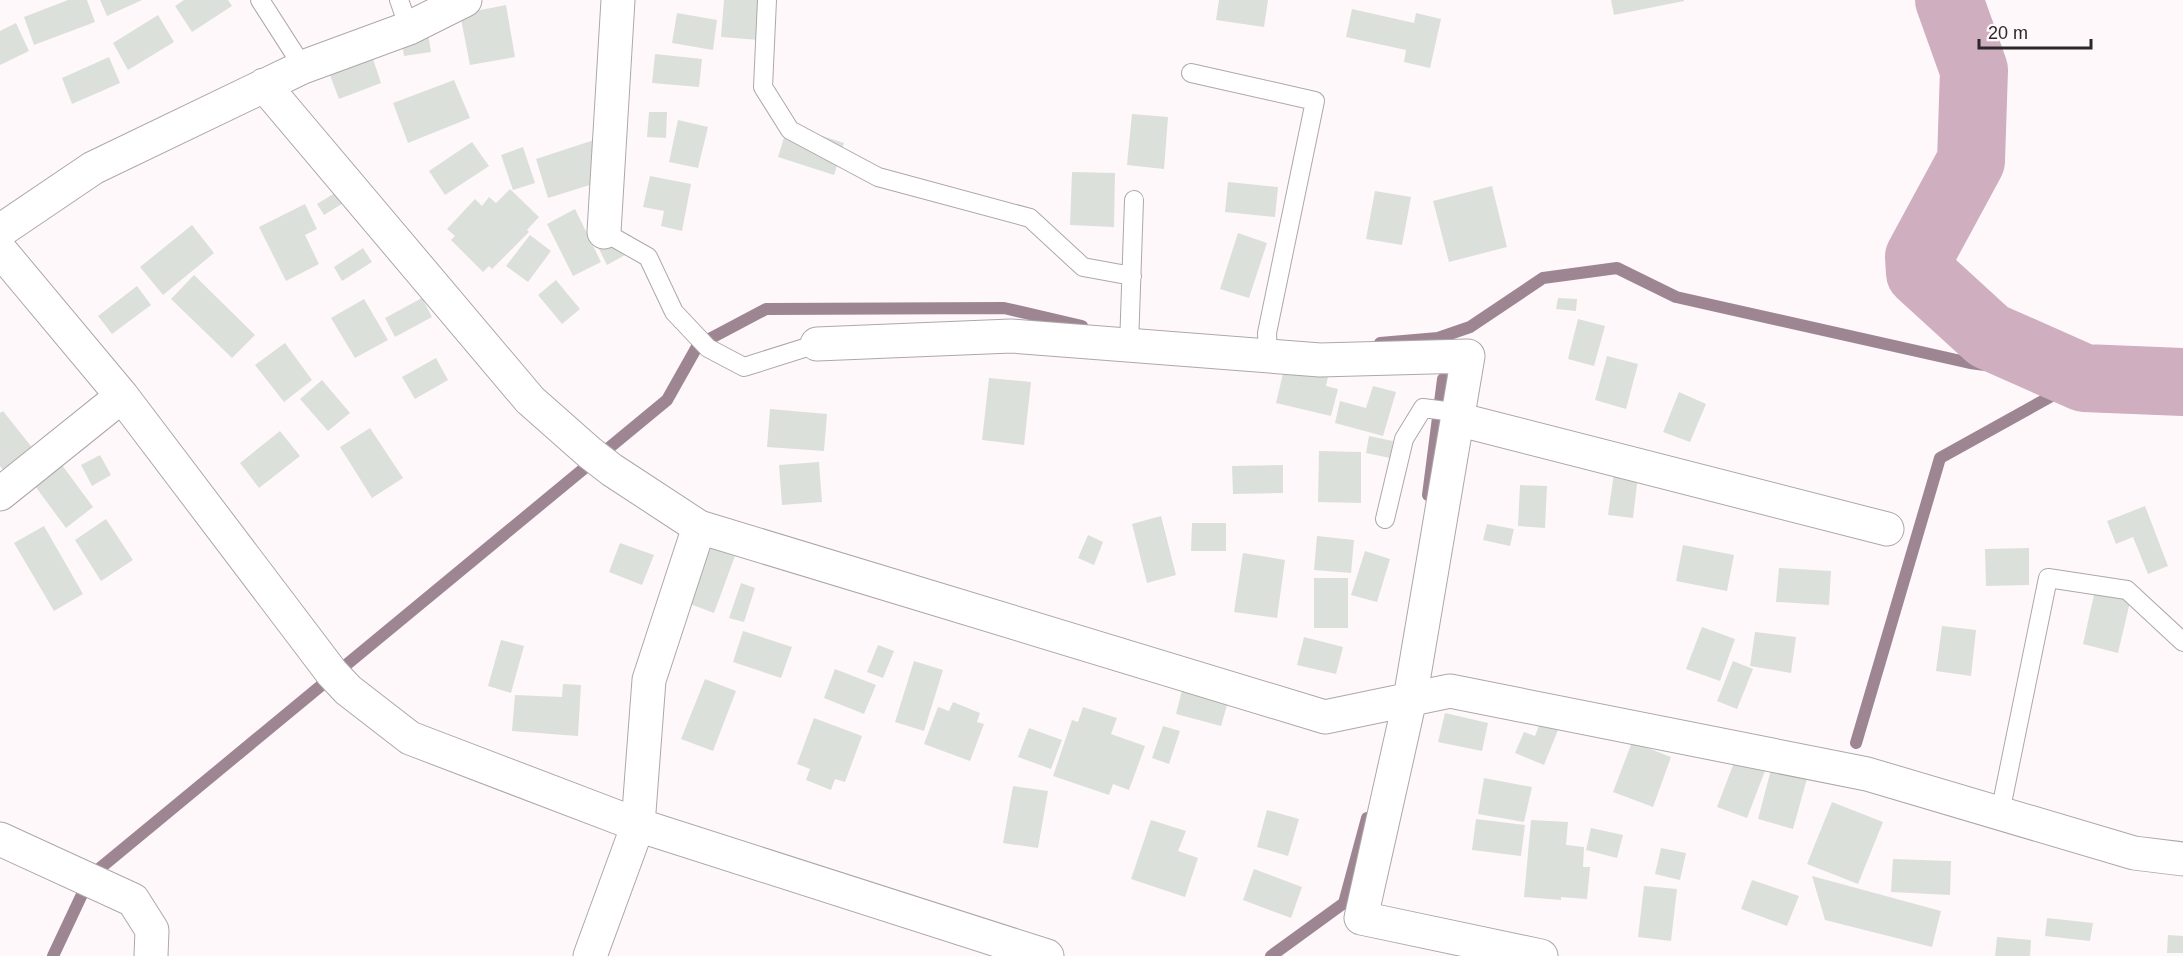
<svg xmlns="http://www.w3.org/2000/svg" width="2183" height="956" viewBox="0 0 2183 956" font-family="Arial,sans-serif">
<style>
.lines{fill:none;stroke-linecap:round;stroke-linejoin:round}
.stream{stroke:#9d8692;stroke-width:12}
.river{stroke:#ceaebf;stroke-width:68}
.building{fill:#dce0da}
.service-casing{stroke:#aea7aa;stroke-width:20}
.minor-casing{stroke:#aea7aa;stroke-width:35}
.service{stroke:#fff;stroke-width:18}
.minor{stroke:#fff;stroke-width:33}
</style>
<rect width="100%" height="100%" fill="#fef8fb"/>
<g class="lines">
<path class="stream" d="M1380,343L1438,338L1470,327L1543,278L1617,268L1676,297L1970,363L2084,378
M1428,495L1443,379
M1856,743L1940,458L2084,378
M53,956L85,888L99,869L667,400L698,345L766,309L1004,308L1082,326
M1271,956L1344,903L1367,818"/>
<path class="river" d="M1949,0L1974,70L1971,161L1919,257L1920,273L1989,336L2084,378L2183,382"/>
</g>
<path class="building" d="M68,0H87L95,22L34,45L24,17Z
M100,0H142L107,16Z
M184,0H228L232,6L192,32L175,6Z
M724,0H762L759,40L721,37Z
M1219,0H1268L1264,27L1216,20Z
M1611,0H1684V1L1614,15Z
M506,5L515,57L470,65L460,14Z
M1352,9L1414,23L1416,13L1441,19L1430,68L1404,62L1406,50L1346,37Z
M677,13L717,20L713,50L672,43Z
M158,15L174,42L128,70L113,43Z
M16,23L29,51L0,65V31Z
M428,33L431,52L404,56L401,37Z
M371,53L381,83L339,99L328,70Z
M655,54L702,59L699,87L652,83Z
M109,57L120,83L72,104L62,78Z
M454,80L470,118L408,143L393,103Z
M649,112H667L666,138L647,137Z
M1132,114L1168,117L1164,169L1127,165Z
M678,120L708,127L698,168L669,162Z
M788,125L844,143L834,175L778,157Z
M594,140L606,180L548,198L536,159Z
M472,142L489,166L445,195L429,171Z
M523,147L535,183L513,190L501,155Z
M1072,172L1115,173L1114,227L1070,225Z
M650,176L691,184L682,231L661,226L664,211L643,207Z
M1228,182L1278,187L1275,217L1225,212Z
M346,186L353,197L324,215L317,204Z
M1492,186L1507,247L1449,262L1433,201Z
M510,189L539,217L527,230L529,232L492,269L489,266L483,272L451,240L455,236L447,229L475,199L482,206L489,197L496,203Z
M1375,191L1411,197L1402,245L1366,239Z
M305,204L317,229L305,235L319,264L286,281L259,227Z
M575,209L601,262L573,276L547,224Z
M192,225L214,253L163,295L140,267Z
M1238,233L1267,243L1249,298L1220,289Z
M629,234L636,249L607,265L599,249Z
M530,235L551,251L528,282L506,266Z
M363,248L372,262L342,281L334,267Z
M194,275L255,335L232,358L171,299Z
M556,280L580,309L562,324L538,295Z
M137,286L151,305L112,334L98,316Z
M422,298L432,317L395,337L385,318Z
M1558,298L1577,299L1576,311L1556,309Z
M364,299L388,340L355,358L331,318Z
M1578,319L1605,326L1594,366L1568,359Z
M285,343L312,380L284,402L255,365Z
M1607,356L1638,364L1626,409L1595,400Z
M436,358L448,380L415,399L402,377Z
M1286,361L1331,362L1326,386L1338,389L1331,416L1276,403Z
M989,378L1031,382L1024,445L982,440Z
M322,380L350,413L328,431L300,399Z
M1373,386L1396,392L1383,436L1335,423L1340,401L1366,408Z
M1679,392L1706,404L1690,442L1663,432Z
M770,409L827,414L824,451L767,447Z
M3,411L38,455L9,478L0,466V413Z
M370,428L403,478L372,498L340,447Z
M280,431L300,456L259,488L240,463Z
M1369,436L1393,441L1390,458L1366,453Z
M1319,451L1361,452V503L1318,502Z
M100,455L111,475L92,486L81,465Z
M819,462L822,502L782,505L779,465Z
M62,465L93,507L66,528L35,486Z
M1283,465V493L1233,494L1232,466Z
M1614,473L1638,476L1633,518L1608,515Z
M1520,485L1547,486L1545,528L1518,526Z
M2145,506L2168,566L2148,574L2133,537L2116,544L2107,521Z
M1161,516L1176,575L1147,583L1132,524Z
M106,519L133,560L101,581L75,540Z
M1192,523H1226V551H1191Z
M1487,524L1514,529L1510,546L1483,540Z
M44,526L83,594L54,611L14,543Z
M710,535L739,545L714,613L685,602Z
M1088,535L1103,542L1094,565L1078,558Z
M1317,536L1354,540L1351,573L1314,570Z
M620,543L654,555L642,585L609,572Z
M1683,545L1734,555L1727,591L1676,581Z
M2029,548V585L1986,586L1985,549Z
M1365,551L1390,559L1377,602L1351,595Z
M1243,553L1285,560L1277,618L1234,612Z
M1779,568L1831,571L1829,605L1776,602Z
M1314,578H1348V628H1314Z
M2097,581L2133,589L2118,653L2083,644Z
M741,583L755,588L744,622L729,618Z
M1942,626L1976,630L1971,676L1936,671Z
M1702,627L1735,639L1720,681L1686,669Z
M743,631L792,647L781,678L733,662Z
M1755,632L1796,637L1791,673L1750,666Z
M1304,637L1343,647L1336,674L1297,665Z
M501,640L524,646L511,693L488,686Z
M878,645L894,651L883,678L867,672Z
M914,661L943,670L924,731L895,722Z
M1733,661L1753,669L1737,709L1717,701Z
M835,669L876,685L864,714L824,698Z
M705,679L736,691L713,751L681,739Z
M563,684L581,685L578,736L512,731L515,695L562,697Z
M1183,686L1229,698L1221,726L1176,714Z
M953,702L980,713L977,722L984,724L970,761L924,744L938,707L949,711Z
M1083,707L1117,718L1111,734L1145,746L1129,790L1113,784L1109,795L1053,776L1072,720L1078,722Z
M1445,713L1488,723L1482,751L1438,742Z
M814,718L862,736L845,782L835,779L831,790L806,780L810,769L797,764Z
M1540,723L1558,730L1544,765L1515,753L1524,732L1535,736Z
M1163,726L1180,731L1169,764L1152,758Z
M1029,728L1062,740L1051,769L1018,757Z
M1632,742L1671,757L1653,807L1613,792Z
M1738,752L1768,763L1747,818L1717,807Z
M1772,766L1808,775L1793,829L1758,819Z
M1484,778L1532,787L1524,822L1478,814Z
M1013,786L1048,791L1038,848L1003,843Z
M1832,802L1883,822L1858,884L1807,864Z
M1267,810L1299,819L1288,856L1257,847Z
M1476,819L1525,825L1521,856L1472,850Z
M1151,820L1186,831L1178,851L1198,858L1185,897L1131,879Z
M1531,820L1568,822L1566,845L1584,847L1583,867H1590L1587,899L1561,897V900L1524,897Z
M1591,828L1623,835L1617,858L1586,850Z
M1661,848L1686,853L1680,880L1655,874Z
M1893,859L1951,861L1950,895L1891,892Z
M1254,869L1302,887L1291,918L1243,900Z
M1812,876L1941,911L1932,947L1825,920Z
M1752,880L1799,896L1787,926L1741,909Z
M1644,886L1677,889L1671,941L1638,937Z
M2047,918L2093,923L2090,941L2045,936Z
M2168,935L2183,936V953H2167Z
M1997,937L2031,940L2030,956H1995Z"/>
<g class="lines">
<defs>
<path id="service" d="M260,0L303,67
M399,0L409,28
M767,0L763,87L790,130L878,177L1030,218L1083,267L1132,276
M1191,73L1315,101L1267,333L1268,356
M604,232L648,257L674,312L708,348L744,367L817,344
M1129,346L1134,200
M1385,519L1404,439L1423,408L1446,411L1457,419
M2000,813L2048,578L2127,590L2183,642"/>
<path id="minor" d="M264,85L530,400L590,453L612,470L699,527L1325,717L1450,691L1867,774L2134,853L2183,859
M0,231L93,168L303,67L409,28L465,0
M604,232L618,0
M0,250L122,396L332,673L348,690L410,738L638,825L1047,956
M817,344L1011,336L1320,360L1468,356L1410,699L1361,918L1541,956
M1457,419L1887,529
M0,494L122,396
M0,839L133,900L152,930L151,956
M590,956L638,825L649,680L699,527"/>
</defs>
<use href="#service" class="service-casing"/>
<use href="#minor" class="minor-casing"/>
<use href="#service" class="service"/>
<use href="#minor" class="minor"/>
</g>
<path d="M1979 39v9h112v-9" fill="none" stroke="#2b2829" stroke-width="3"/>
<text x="1988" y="39" font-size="18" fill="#2b2829" stroke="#fef8fb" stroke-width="4.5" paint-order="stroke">20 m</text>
</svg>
